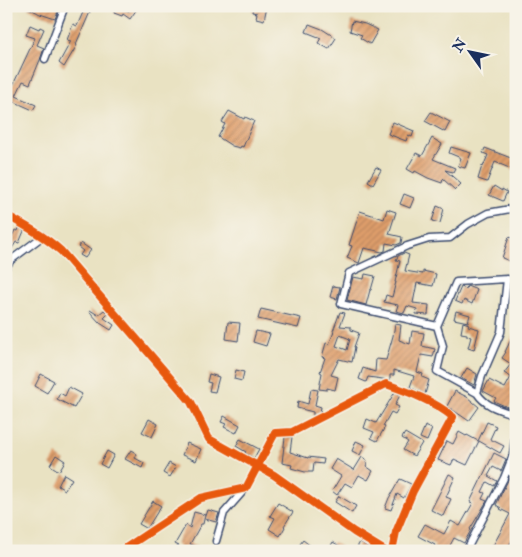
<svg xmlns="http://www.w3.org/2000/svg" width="522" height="557" viewBox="0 0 522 557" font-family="'IM FELL Double Pica',serif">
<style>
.building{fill:url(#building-hatch);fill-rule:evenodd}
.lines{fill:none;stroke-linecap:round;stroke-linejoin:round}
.minor-casing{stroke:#3a4a6d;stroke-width:9}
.minor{stroke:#fff;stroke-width:6}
.cycleway-casing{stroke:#f7f3e8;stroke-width:11}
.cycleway{stroke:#e8590c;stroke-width:8}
</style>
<defs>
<pattern id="building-hatch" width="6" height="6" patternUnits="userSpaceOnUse" patternTransform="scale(1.25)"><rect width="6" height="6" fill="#df9e6b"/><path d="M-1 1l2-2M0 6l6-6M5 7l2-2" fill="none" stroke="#b4815b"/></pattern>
</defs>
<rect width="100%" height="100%" fill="#f7f3e8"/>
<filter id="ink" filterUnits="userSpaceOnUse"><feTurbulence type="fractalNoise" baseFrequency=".02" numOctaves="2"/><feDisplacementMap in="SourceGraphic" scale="10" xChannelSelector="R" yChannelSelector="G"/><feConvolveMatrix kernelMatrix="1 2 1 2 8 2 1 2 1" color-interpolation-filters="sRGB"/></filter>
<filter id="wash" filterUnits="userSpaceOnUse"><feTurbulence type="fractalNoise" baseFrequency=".0096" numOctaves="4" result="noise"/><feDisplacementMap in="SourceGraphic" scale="20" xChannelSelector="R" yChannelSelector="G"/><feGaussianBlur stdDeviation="1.12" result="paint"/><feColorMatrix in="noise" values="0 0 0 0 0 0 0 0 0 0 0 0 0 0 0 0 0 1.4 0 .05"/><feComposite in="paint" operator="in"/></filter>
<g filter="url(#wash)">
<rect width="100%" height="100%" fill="#e9e2c2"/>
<g id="blocks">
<path class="building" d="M25,6H60L55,19L40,14Z
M113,6L129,11L132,6H139L130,19L123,14L122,16L114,13L115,9L113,7Z
M253,6H267L264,20L256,18L257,13L252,12Z
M84,10L90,12L76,44L77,45L64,67L59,63L71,41L67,40L73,24L77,26Z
M352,21L365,24L378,30L370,44L360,38L362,35L350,31Z
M309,24L322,29L336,38L329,49L318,43L321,38L306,32Z
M30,25L39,29L40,27L44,29L37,45L44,48L40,60L30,84L23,81L16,96L36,105L33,110L6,98V81L13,85L35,38L26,35Z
M229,111L244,119L245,117L254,121L243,147L241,146L240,148L232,146L218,137L225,124L222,122Z
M431,112L450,122L445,132L425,121Z
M393,122L414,131L412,137L408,135L406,141L388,134Z
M432,138L442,144L433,159L455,168L453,172L445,170L461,184L455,190L443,179L442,183L428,178L415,171L414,173L407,169L416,153L422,156Z
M451,147L471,153L465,168L458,166L461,158L449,153Z
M485,148L516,160V167L514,170L495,162L487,182L478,179L482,166L483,167L488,155L483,153Z
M376,167L381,170L373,184L368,181Z
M494,186L502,191V189L507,192L503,201L489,195Z
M404,194L414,198L410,208L400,204Z
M437,206L444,209L440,223L432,221Z
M387,209L396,212L389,234L402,237L401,243L396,245L386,243L385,251L382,252L364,248L359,263L347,258L352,246L349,245L360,211L384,219Z
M19,228L24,231L19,243L16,242L6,258V239L10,241L15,230L18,231Z
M509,237L516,239V256L514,255L512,262L502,258Z
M81,243L91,250L85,258L80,255L83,251L78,247Z
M404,253L409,255L405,271L423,274V271L436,274L433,286L417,283L413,303L429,305L428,315L416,314L417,309L407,306L404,313L396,311L398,305L384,302L386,295L392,297L396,282H395L400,261L396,260L398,256Z
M365,274L375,276L371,290H370L366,305L347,300L353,277L364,279Z
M333,286L340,287L337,299L330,297Z
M467,286L477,290L472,304L464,300L462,304L455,301L461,287L466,289Z
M261,309L301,318L298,328L258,319Z
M90,310L98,315L104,310L108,314L104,318L114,325L111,330L100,323L89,311Z
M456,311L470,315L468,322L454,319Z
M340,312L345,313L340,326L351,327V330L359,333L354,347H355L352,362L339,359L331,375L338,377L335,390L327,388V390L319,389L322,373L320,372L325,358L322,357L326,343L329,344L334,332L333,331ZM340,335L350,339L347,350L336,346Z
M228,322L240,323L238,341L226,339Z
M463,322L469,324L468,326L479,329L474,350L468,348L471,337L467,336V334L461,333Z
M395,324L401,325L399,340L410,344L412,331L424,333L422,346L435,349L433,357L421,355L417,372L423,374L422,377L429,380L425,394L410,387L414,376L394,370V375H390V380L368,377L366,382L359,379L363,368L375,372L376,359L386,360L393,336Z
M516,329V397L510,408L498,403L494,401L496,398L483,391L489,380L505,388L511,377L504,373L511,364L502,358L506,352H505Z
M256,331L270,334L266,346L253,342Z
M467,368L477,374L474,385L461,378Z
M236,370L244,372L242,381L234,379Z
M41,374L54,381L47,393L35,386Z
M209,374L219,377L215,392L209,391L211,383L207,382Z
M69,387L82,394L74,408L57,399L60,393L65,396Z
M311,389L318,390L315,405L321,407L320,412L313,416V412L297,408L298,401L308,404Z
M455,391L467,397L479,407L469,421L447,406Z
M395,392L400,395L395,405L399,407L395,414L391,412L383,426L385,427L377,441L371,438L374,432L364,428L367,419L376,423Z
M224,416L240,425L236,433L224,427L226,424L221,422Z
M149,419L158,424L152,437L142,432Z
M487,422L496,426L490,439L504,446L500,453L479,441L467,465L454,459L451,465L438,460L447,441L453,444L459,432L466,436L467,435L478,441Z
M425,426L432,429L427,441L420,438Z
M405,433L422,443L414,456L403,450L408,442L402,438Z
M285,437H292L290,452L308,458V457L324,459L323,464L314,463L313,472H305L291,468L292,465L282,463Z
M240,439L259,449L254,458L245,453L246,452L236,446Z
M356,441L365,445L360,455L352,451Z
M187,443L201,449L196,461L182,455Z
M131,450L137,454L135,458L144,463L142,468L125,459Z
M107,451L114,455L107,468L100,464Z
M494,453L506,459L501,471L493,467L488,476L497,481L494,486L487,482L482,492L485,493L482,499L487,501L470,529L471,530L464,543L454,538L447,551H432L435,545L418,536L425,524L444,534L451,521L460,526L473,503L470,502Z
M56,455L65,461L59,471L50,465Z
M362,457L367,460L366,463L367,464L366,466L373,471L368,480L359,475L352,487L345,483L337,495L332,491L341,476L330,469L336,459L354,470Z
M169,463L176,467L170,477L163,473Z
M64,474L72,479L65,490L58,486Z
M449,474L455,477L446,497L451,499L443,516L431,510Z
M509,478L516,482V537H514L506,551H490L501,531L510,514L500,509L501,508L496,505Z
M400,479L411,484L404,498L397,494L391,510L385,508L389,498Z
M339,496L356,506L352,513L335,502Z
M153,501L161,506L148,527L146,528L139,524Z
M278,503L293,512L284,526L285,527L280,536L269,529L275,518L270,516Z
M208,510L219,513L216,522L205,519Z
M194,512L205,515L203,524H201L190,544L206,551H177L179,546L175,544L186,525L190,528Z
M303,540L317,551H295Z
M333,542L347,551H328Z
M360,542L375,551H355Z"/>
</g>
</g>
<g filter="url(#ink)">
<use href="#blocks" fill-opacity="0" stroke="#3a4a6d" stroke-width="1"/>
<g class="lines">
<defs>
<path id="minor" d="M45,59L65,6
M6,215C26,226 44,236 61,251L191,402L209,439L274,475L354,532L385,551
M6,267L11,260L43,236
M507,279L501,332L482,376L477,393C486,407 501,410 516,415
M437,326L341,304L349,273L407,246L429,239L450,238L468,224L488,213L516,208
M477,393L437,371L443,346L437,326L456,282L507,279L516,281
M508,470L516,477
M216,541L224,513L246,488
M121,551L201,498L246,488L275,433L292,432L386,384C409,392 434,401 453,417L413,491L396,532L392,551
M466,551L504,478L513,455L516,429
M514,551L516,546"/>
</defs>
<use href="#minor" class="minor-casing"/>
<use href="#minor" class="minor"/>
<defs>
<path id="cycleway" d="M6,215C26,226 44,236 61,251L191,402L209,439L274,475L354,532L385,551
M121,551L201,498L246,488L275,433L292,432L386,384C409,392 434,401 453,417L413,491L396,532L392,551"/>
</defs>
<use href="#cycleway" class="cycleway-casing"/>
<use href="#cycleway" class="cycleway"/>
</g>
</g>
<rect width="522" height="557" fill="none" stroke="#f7f3e8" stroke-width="25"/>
<g transform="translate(470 52) rotate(303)" stroke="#f7f3e8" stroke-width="4" paint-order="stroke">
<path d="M0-4L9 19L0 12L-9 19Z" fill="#1b2f5e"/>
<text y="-8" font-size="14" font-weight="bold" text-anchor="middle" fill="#1b2f5e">N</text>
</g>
</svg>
